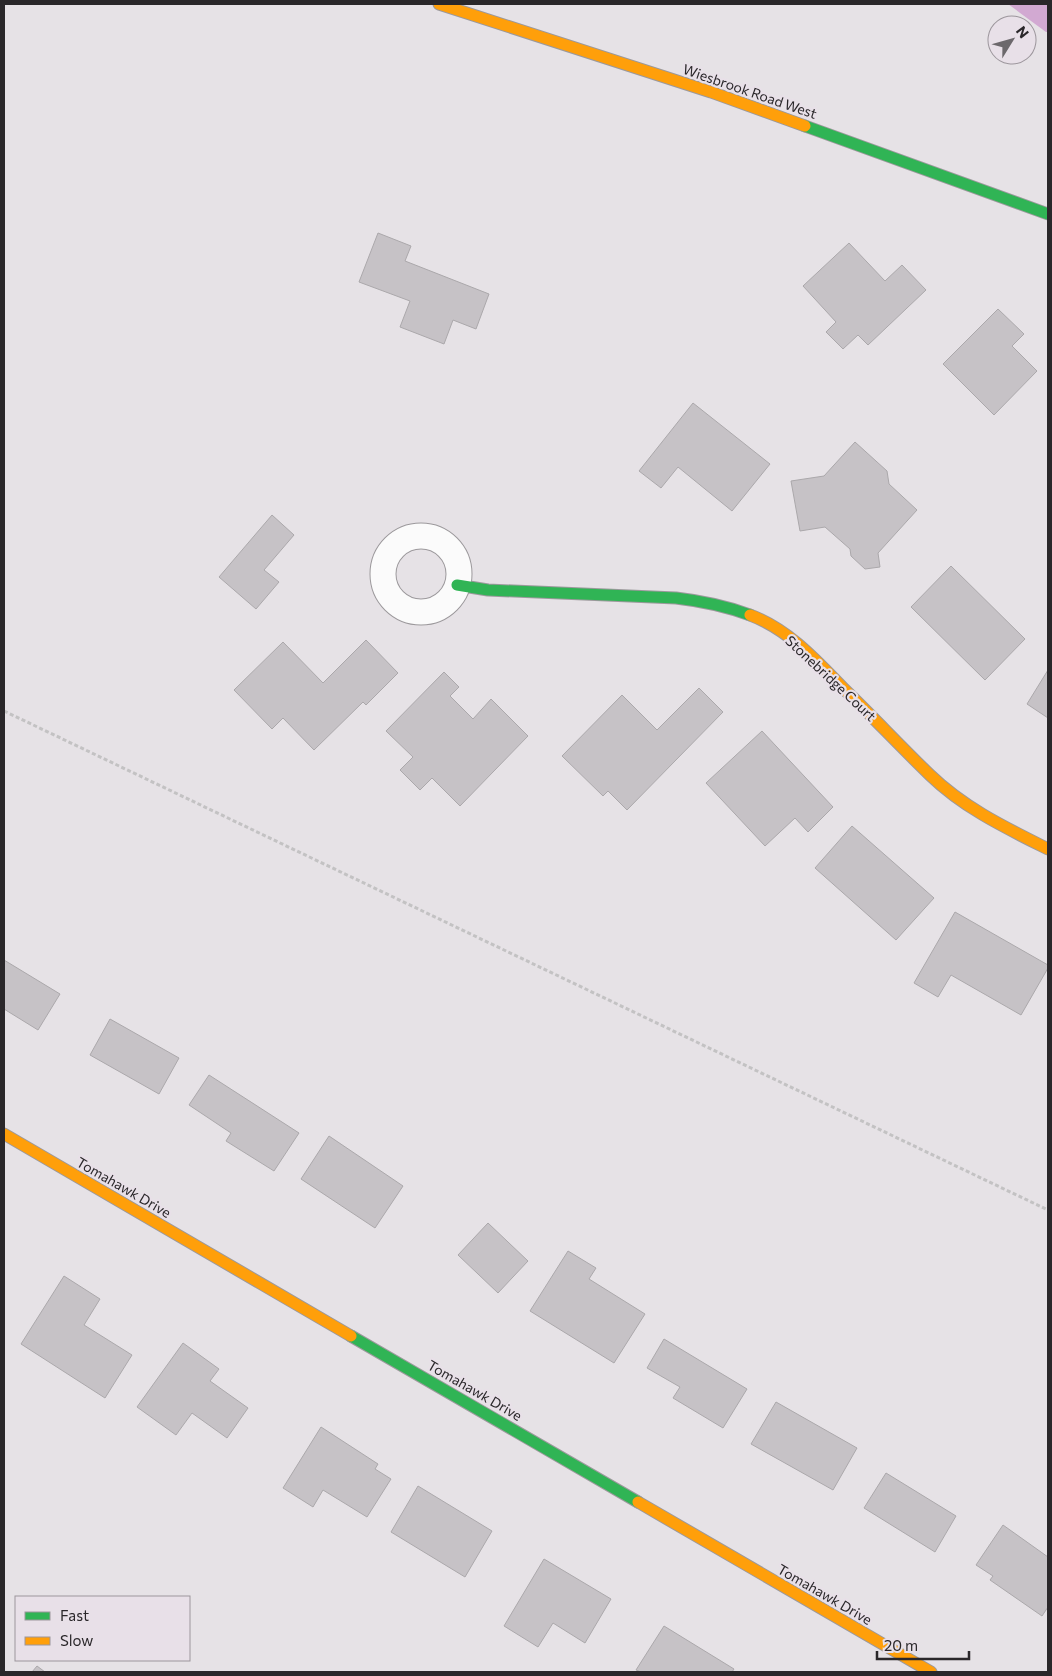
<svg xmlns="http://www.w3.org/2000/svg" width="1052" height="1676" viewBox="0 0 1052 1676" font-family="Commissioner,sans-serif">
<style>
.water{fill:#d2a9d2}
.building{fill:#c6c2c6;stroke:#aba8ab}
.lines{fill:none;stroke-linecap:round;stroke-linejoin:round}
.street-casing{stroke:#9c999c;stroke-width:27}
.fast-casing{stroke:#9c999c;stroke-width:13}
.slow-casing{stroke:#9c999c;stroke-width:13}
.path{stroke:#c3c2c3;stroke-width:3;stroke-dasharray:4 2.5;stroke-linecap:butt}
.street{stroke:#fbfbfb;stroke-width:25}
.fast{stroke:#30b455;stroke-width:11}
.slow{stroke:#ff9f0a;stroke-width:11}
.labels{text-anchor:middle;dominant-baseline:central;stroke-width:4.5;stroke-linejoin:round;paint-order:stroke}
.street-label{font-size:14px;fill:#2a272a;stroke:#e8e0e8}
</style>
<rect width="100%" height="100%" fill="#e6e2e6"/>
<path class="water" d="M1008,4H1048V32H1046Z"/>
<path class="building" d="M378,233L411,246L405,261L489,294L476,329L453,320L444,344L400,327L410,301L359,282Z
M849,243L885,281L902,265L926,290L868,345L858,335L843,349L826,332L836,322L803,286Z
M998,309L1024,334L1012,346L1037,371L994,415L943,364Z
M693,403L770,464L732,511L678,467L661,488L639,471Z
M855,442L887,471L889,484L917,510L878,553L880,567L865,569L851,556L850,549L825,527L800,531L791,481L824,476Z
M272,515L294,535L264,570L279,582L256,609L219,577Z
M951,566L1025,639L985,680L911,607Z
M366,640L398,673L366,705L363,702L314,750L283,718L272,729L234,690L283,642L323,683Z
M1048,670V718L1027,704Z
M444,672L459,687L450,696L473,719L491,699L528,736L460,806L432,778L420,790L400,770L413,757L386,731Z
M699,688L723,712L627,810L608,791L603,796L562,756L622,695L657,730Z
M762,731L833,807L808,832L795,818L765,846L706,783Z
M852,826L934,898L896,940L815,868Z
M955,912L1048,965V968L1021,1015L951,975L938,997L914,983Z
M4,960L60,994L38,1030L4,1009Z
M110,1019L179,1058L159,1094L90,1055Z
M209,1075L299,1133L274,1171L226,1141L231,1133L189,1105Z
M329,1136L403,1186L375,1228L301,1179Z
M488,1223L528,1261L498,1293L458,1255Z
M568,1251L596,1268L589,1279L645,1314L614,1363L530,1311Z
M64,1276L100,1299L84,1325L132,1355L105,1398L21,1344Z
M664,1339L747,1389L723,1428L673,1398L680,1387L647,1368Z
M183,1343L219,1369L210,1381L248,1408L227,1438L192,1413L176,1435L137,1407Z
M776,1402L857,1448L833,1490L751,1444Z
M321,1427L378,1464L375,1469L391,1479L367,1517L323,1490L313,1507L283,1488Z
M886,1473L956,1516L935,1552L864,1508Z
M418,1486L492,1531L465,1577L391,1532Z
M1003,1525L1048,1557V1607L1042,1616L990,1580L993,1576L976,1565Z
M544,1559L611,1599L585,1643L553,1623L538,1647L504,1626Z
M664,1626L734,1669L732,1672H641L636,1670Z
M37,1666L45,1672H32Z"/>
<g class="lines">
<defs>
<path id="street" d="M383 574a38 38 0 1 1 76 0a38 38 0 1 1-76 0Z"/>
<path id="fast" d="M805,126L1048,214
M457,585L488,590L676,598C702,601 726,606 750,615
M351,1336L638,1502"/>
<path id="slow" d="M439,4L711,92L805,126
M750,615C788,629 816,660 844,689C873,717 901,747 930,775C964,808 1006,828 1048,849
M4,1134L351,1336
M638,1502L931,1672"/>
</defs>
<use href="#street" class="street-casing"/>
<use href="#fast" class="fast-casing"/>
<use href="#slow" class="slow-casing"/>
<path class="path" d="M4,711L1048,1210"/>
<use href="#street" class="street"/>
<use href="#fast" class="fast"/>
<use href="#slow" class="slow"/>
</g>
<g class="labels">
<g class="street-label">
<text transform="translate(750 91) rotate(19)">Wiesbrook Road West</text>
<text transform="translate(831 678) rotate(43)">Stonebridge Court</text>
<text transform="translate(124 1187) rotate(30)">Tomahawk Drive</text>
<text transform="translate(475 1390) rotate(30)">Tomahawk Drive</text>
<text transform="translate(825 1594) rotate(30)">Tomahawk Drive</text>
</g>
</g>
<rect width="1052" height="1676" fill="none" stroke="#2a272a" stroke-width="10"/>
<rect x="15" y="1596" width="175" height="65" fill="#e8e0e8" stroke="#9c969c"/>
<rect x="25" y="1612" width="25" height="8" fill="#30b455" stroke="#9c969c"/>
<text x="60" y="1621" font-size="15" fill="#2a272a">Fast</text>
<rect x="25" y="1637" width="25" height="8" fill="#ff9f0a" stroke="#9c969c"/>
<text x="60" y="1646" font-size="15" fill="#2a272a">Slow</text>
<g transform="translate(1012 40) rotate(53)"><circle r="24" fill="#e8e0e8" stroke="#9c969c"/>
<path d="M0-4L9 19L0 12L-9 19Z" fill="#6c686c"/>
<text y="-8" font-size="14" font-weight="bold" text-anchor="middle" fill="#2a272a">N</text>
</g>
<path d="M877 1651v8h92v-8" fill="none" stroke="#2a272a" stroke-width="2.5"/>
<text x="884" y="1651" font-size="15" fill="#2a272a" stroke="#e8e0e8" stroke-width="4" paint-order="stroke">20 m</text>
</svg>
